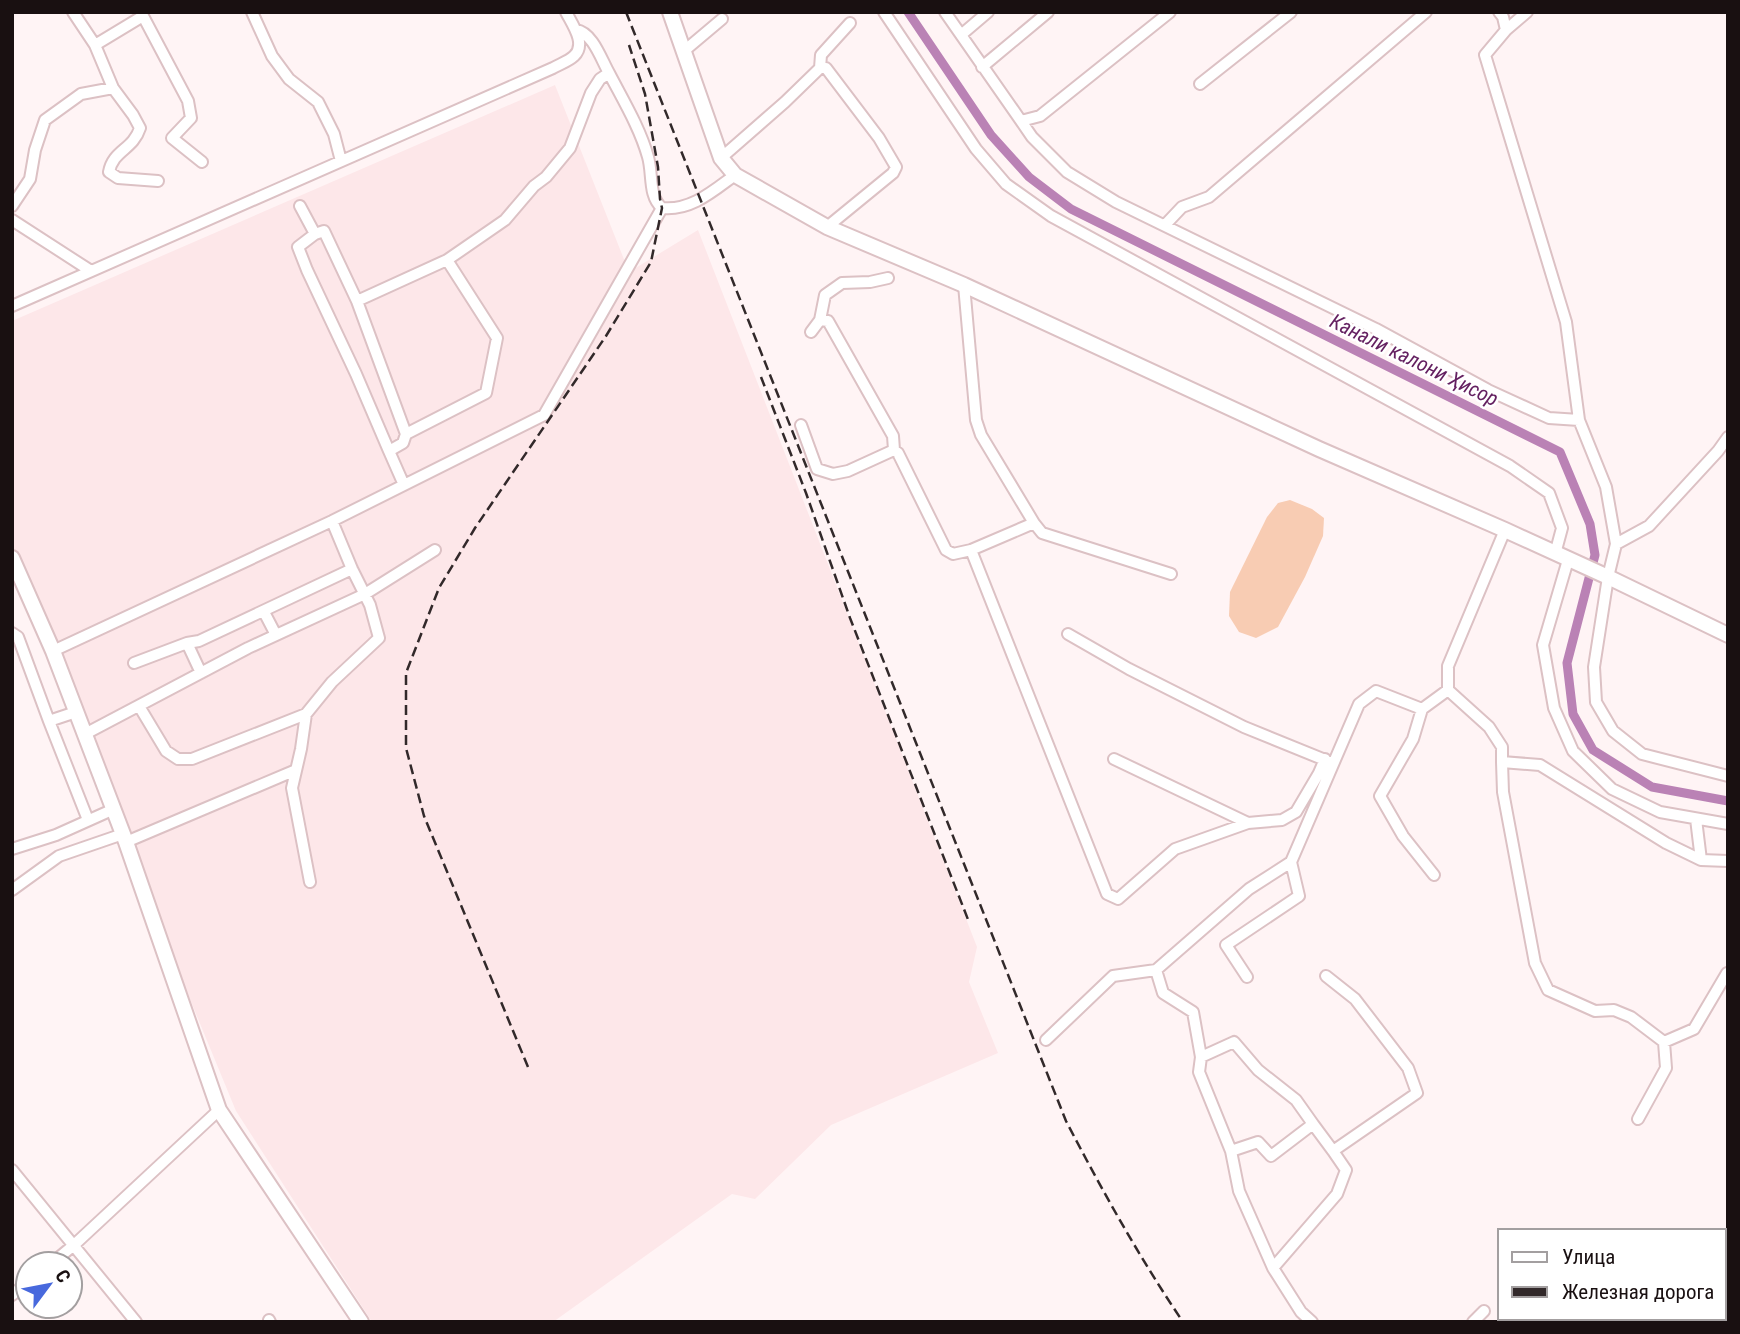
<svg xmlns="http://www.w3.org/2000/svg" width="1740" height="1334" viewBox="0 0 1740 1334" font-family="'Roboto Condensed',sans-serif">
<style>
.built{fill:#fde7e9}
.green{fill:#f8ccb3}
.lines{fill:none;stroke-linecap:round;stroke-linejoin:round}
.canal{stroke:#ba82b5;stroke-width:9}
.minor-casing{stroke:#dcc1c4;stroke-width:14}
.major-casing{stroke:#dcc1c4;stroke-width:18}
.minor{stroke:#fff;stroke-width:10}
.major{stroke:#fff;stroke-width:14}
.rail{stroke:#32292a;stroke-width:2.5;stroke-dasharray:10 5;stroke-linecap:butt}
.labels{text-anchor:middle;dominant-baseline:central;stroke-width:5;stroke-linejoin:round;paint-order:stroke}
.water-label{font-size:21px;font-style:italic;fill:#642161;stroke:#fff}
</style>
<rect width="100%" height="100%" fill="#fff4f5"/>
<path class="built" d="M555,85L629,272L698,230L977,947L969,982L998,1053L831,1125L755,1199L732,1194L553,1322H372L236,1111L12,567V321Z"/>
<path class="green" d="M1290,500L1312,509L1324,518L1323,536L1305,577L1278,627L1256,638L1239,632L1229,616L1230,592L1267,517L1278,503Z"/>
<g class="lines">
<path class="canal" d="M908,12L991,135L1029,177L1071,209L1560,452L1590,524L1595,555L1567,663L1573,714L1593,750L1652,787L1728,801"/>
<defs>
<path id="minor" d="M252,12L272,56L289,79L318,102L334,134L341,161
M884,12L976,149L1006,184L1051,216L1510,466L1549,493L1562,528L1555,554
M945,12L1021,121L1040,116L1170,12
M1499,12L1503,17L1506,30L1485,55L1566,322L1579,420L1606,487L1616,544L1608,577L1594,667L1596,702L1613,731L1642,754L1728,776
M1506,30L1527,12
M961,35L988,12
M95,45L143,16L188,101L191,118L172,138L202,162
M684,51L722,19
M982,67L1048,12
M820,68L821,55L850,23
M609,73C623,100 640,128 648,157C653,174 648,196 662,208
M1200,84L1291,12
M113,88L133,115L140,128C133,150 113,150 109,172L118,178L158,181
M1021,121L1032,137L1067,172L1116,202L1376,329L1488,390L1549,418L1579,420
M721,158L785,102L820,68H826L879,138L896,167L893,173L827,227
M12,206L30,179L35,150L45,120L81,94L113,88L95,45L73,12
M300,206L315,234
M12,220L91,271
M1165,225L1182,207L1209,197L1426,12
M964,285L976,420L981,435L1034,523L1042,533L1171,574
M357,301L324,231L315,234L298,247L307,270L356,374L389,451
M12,306L553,68C560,64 569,61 574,56C587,44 572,24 566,12
M820,320L828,321L893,436L894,450
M811,332L820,320L825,295L842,283L870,282L888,278
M801,425L817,469L833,474L848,471L894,450L898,453L946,550L953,554L971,550L1034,523
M406,434L486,393L497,338L447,260
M404,485L389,451L403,443L406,434L357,301L447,260L505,220L534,186L546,177L570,148L591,93L600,79L609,73C601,59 593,33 576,30
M1616,544L1649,526L1718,451L1728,437
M971,550L1107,894L1118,899L1175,849L1248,823L1282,820L1296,812L1319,773L1325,759
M1568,560L1543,645L1554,708L1573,751L1612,789L1660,812L1728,824
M264,612L276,635
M12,633L18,637L49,721L88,820
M1068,634L1129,669L1244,727L1330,762
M187,643L201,673
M53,651L332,521L544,415L662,208C691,211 713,191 735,175
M134,663L187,643L199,641L352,569
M139,706L166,751L178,759H192L306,714
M49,721L76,712
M85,734L248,648L365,594L435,550
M1114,759L1248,823
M1502,762V747L1489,727L1448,690V666L1505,530
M1696,819L1701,860
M126,842L296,770
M12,849L56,835L114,809
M1434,875L1403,836L1380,796L1413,739L1422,709L1448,690
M310,882L292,788L301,749L306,714L332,682L379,638L370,605L352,569L332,521
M12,890L59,856L123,834
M1156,970L1163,993L1193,1012L1201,1057
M1727,973L1694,1029L1664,1042L1631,1017L1614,1010L1595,1011L1548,990L1535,963L1503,792L1502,762L1540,765L1666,843L1701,860L1728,861
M1247,977L1226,945L1299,896L1291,862
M1046,1040L1113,976L1156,970L1249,889L1291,862L1359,704L1376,691L1422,709
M1638,1119L1666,1068L1664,1042
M1231,1151L1258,1142L1271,1156L1313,1124L1333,1151
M12,1170L136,1322
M51,1264L74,1245L219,1110
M1273,1268L1337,1194L1346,1170L1333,1151L1417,1093L1408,1068L1355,999L1326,976
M12,1295L28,1282
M269,1320L270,1322
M1312,1322L1301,1312L1273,1268L1239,1191L1231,1151L1199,1072L1201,1057L1234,1042L1258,1070L1296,1100L1313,1124
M1473,1322L1484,1311"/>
<path id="major" d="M670,12L721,158L735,175L827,227L964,285L1319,449L1505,530L1608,577L1728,635
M12,558L53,651L126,842L219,1110L361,1322"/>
</defs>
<use href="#minor" class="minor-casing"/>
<use href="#major" class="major-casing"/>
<use href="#minor" class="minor"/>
<use href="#major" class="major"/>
<path class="rail" d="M626,12L1066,1121C1102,1190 1139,1257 1183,1322
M761,377L806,493L850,618L969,922
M528,1067L424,816L406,748V673L439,588L475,528L606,336L651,262L662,208L660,199L658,167L645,94L629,45"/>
</g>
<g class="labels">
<g class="water-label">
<text transform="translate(1414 360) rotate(26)">Канали калони Ҳисор</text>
</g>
</g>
<rect width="1740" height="1334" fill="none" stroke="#191011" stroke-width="28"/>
<rect x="1498" y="1229" width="228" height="91" fill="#ffffff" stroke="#a39fa0" stroke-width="2"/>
<rect x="1512" y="1252" width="35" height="10" fill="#ffffff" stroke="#a39fa0" stroke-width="2"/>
<text x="1562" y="1264" font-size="21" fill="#191011">Улица</text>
<rect x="1512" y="1287" width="35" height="10" fill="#32292a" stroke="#a39fa0" stroke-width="2"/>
<text x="1562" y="1299" font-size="21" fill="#191011">Железная дорога</text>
<g transform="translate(49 1285) rotate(58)"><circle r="33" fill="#ffffff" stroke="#a39fa0" stroke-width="2"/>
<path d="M0-5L12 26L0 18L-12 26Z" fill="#4869dd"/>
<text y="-10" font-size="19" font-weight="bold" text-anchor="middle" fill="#191011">С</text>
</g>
</svg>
